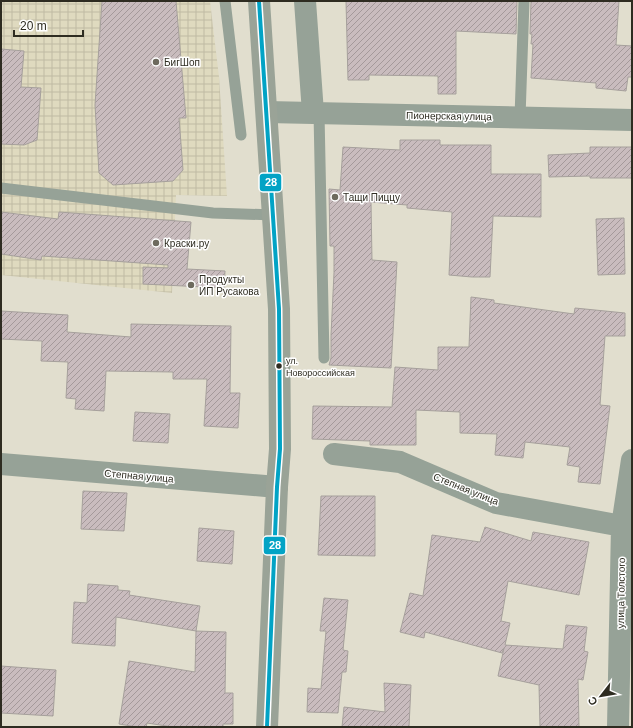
<svg xmlns="http://www.w3.org/2000/svg" width="633" height="728" viewBox="0 0 633 728" font-family="Helvetica,sans-serif">
<style>
.industrial{fill:url(#industrial-grid)}
.building{fill:url(#building-hatch);stroke:#a6a09c}
.lines{fill:none;stroke-linecap:round;stroke-linejoin:round}
.service{stroke:#96a297;stroke-width:11}
.minor{stroke:#96a297;stroke-width:22}
.primary{stroke:#9aa397;stroke-width:22}
.bus-1-casing{stroke:#fff;stroke-width:7}
.bus-1{stroke:#02a3c5;stroke-width:4}
.poi-dot{fill:#6d6a5e;stroke:#fff;stroke-width:1.5}
.bus-dot{fill:#2e2c21;stroke:#fff;stroke-width:1.5}
.labels{text-anchor:middle;dominant-baseline:central;stroke-width:3;stroke-linejoin:round;paint-order:stroke}
.bus-label{font-size:9px;fill:#2e2c21;stroke:#fff;text-anchor:start}
.poi-label{font-size:10px;fill:#2e2c21;stroke:#fff;text-anchor:start}
.street-label{font-size:10px;fill:#2e2c21;stroke:#fff}
.line-badge{stroke:#fff;stroke-width:1.5}
.badge-label{font-size:11px;text-anchor:middle;font-weight:bold;fill:#fff}
</style>
<defs>
<pattern id="industrial-grid" width="8" height="8" patternUnits="userSpaceOnUse"><rect width="8" height="8" fill="#dfdabf"/><path d="M0 4h8M4 0v8" fill="none" stroke="#c0bba4"/></pattern>
<pattern id="building-hatch" width="6" height="6" patternUnits="userSpaceOnUse"><rect width="6" height="6" fill="#c9bcbe"/><path d="M-1 1l2-2M0 6l6-6M5 7l2-2" fill="none" stroke="#a4999a"/></pattern>
</defs>
<rect width="100%" height="100%" fill="#e1dece"/>
<path class="industrial" d="M1,1H210L219,77L227,196L176,195L172,293L1,275Z"/>
<path class="building" d="M102,1H176L186,118H179L183,170L173,181L113,185L99,173L95,105Z
M346,1H517L516,34L456,31V94H438V76L369,75V80H348Z
M531,1H619L616,45L632,46V77H628L626,91L596,88V83L531,78L533,44H531L532,34H530Z
M1,49L24,51L21,87L41,88L37,140L24,145L1,144Z
M400,140H440V145H491V174H541V217L493,216L490,277H472L449,275L452,212L407,208V205L371,202L372,260L397,262L391,368L329,365L331,358V335L334,273V246H330L329,189L340,190L343,147L400,150Z
M590,147H632V178H590V176L549,177L548,155L590,153Z
M1,212L58,219L59,212L191,222L187,269L225,271L224,288L143,284V267L168,268V265L42,256L41,260L1,254Z
M624,218L625,274L598,275L596,219Z
M471,297L494,300V303L574,314L575,308L625,313V336H605L600,405L610,406L600,484L578,482L580,467L567,465L570,447L525,442L523,458L495,455L497,434L460,433V412L416,410V445H370V441L312,439L313,406L392,407L395,367L438,370V347H469Z
M1,311L68,315L67,332L131,337V324L231,326L230,393H240L238,428L204,426L207,379H173V372L106,371L104,411L75,409L76,399L66,398L68,362L41,361L42,341L1,339Z
M135,412L170,414L168,443L133,441Z
M83,491L127,493L124,531L81,529Z
M321,496H375V556L318,555Z
M485,527L531,541L533,532L589,542L579,595L508,581L501,621L510,623L505,645L563,649L566,625L587,627L584,651L588,652L583,680L578,679L579,727H540L539,685L498,676L504,648L502,653L425,632L424,638L400,632L410,593L423,596L432,535L480,542Z
M199,528L234,531L232,564L197,561Z
M88,584L118,586V590L130,591L129,595L200,606L196,631L116,617L115,646L72,643L74,602L87,603Z
M324,598L348,600L343,650L348,651L346,672H342L338,713L307,712L308,688L321,689L326,631H320Z
M196,631L226,632L225,693H233V724H223V727H173L147,723L146,727H137L119,724L129,661L195,672Z
M1,666L56,670L53,716L1,713Z
M384,683L411,685L409,727H342L344,707L385,712Z"/>
<g class="lines">
<path class="service" d="M225,1L241,135
M319,113L324,358
M520,117L524,1
M1,188L213,213L274,215"/>
<path class="minor" d="M305,1L313,113
M267,112L632,120
M334,454L400,462L496,503L622,526
M1,464L277,487
M618,727L622,526L632,460"/>
<path class="primary" d="M259,1L279,309L280,449L277,487L267,727"/>
<defs>
<path id="bus-1" d="M259,1L279,309L280,449L277,487L267,727"/>
</defs>
<use href="#bus-1" class="bus-1-casing"/>
<use href="#bus-1" class="bus-1"/>
</g>
<g class="poi-dot">
<circle cx="156" cy="62" r="4"/>
<circle cx="335" cy="197" r="4"/>
<circle cx="156" cy="243" r="4"/>
<circle cx="191" cy="285" r="4"/>
</g>
<circle class="bus-dot" cx="279" cy="366" r="3.5"/>
<g class="labels">
<g class="bus-label">
<text x="286" y="361">ул.<tspan x="286" dy="12">Новороссийская</tspan></text>
</g>
<g class="poi-label">
<text x="164" y="62">БигШоп</text>
<text x="343" y="197">Тащи Пиццу</text>
<text x="164" y="243">Краски.ру</text>
<text x="199" y="279">Продукты<tspan x="199" dy="12">ИП Русакова</tspan></text>
</g>
<g class="street-label">
<text transform="translate(449 116) rotate(1)">Пионерская улица</text>
<text transform="translate(139 476) rotate(5)">Степная улица</text>
<text transform="translate(466 489) rotate(22)">Степная улица</text>
<text transform="translate(621 593) rotate(-89)">улица Толстого</text>
</g>
</g>
<g class="line-badge">
<rect x="259" y="173" width="23" height="19" rx="4" fill="#02a3c5"/>
<rect x="263" y="536" width="23" height="19" rx="4" fill="#02a3c5"/>
</g>
<g class="badge-label">
<text x="271" y="186">28</text>
<text x="275" y="549">28</text>
</g>
<rect width="633" height="728" fill="none" stroke="#2e2c21" stroke-width="4"/>
<g transform="translate(601 696) rotate(239)" stroke="#ffffff" stroke-width="3" paint-order="stroke">
<path d="M0-3L7 15L0 10L-7 15Z" fill="#2e2c21"/>
<text y="-6" font-size="11" font-weight="bold" text-anchor="middle" fill="#2e2c21">С</text>
</g>
<path d="M14 30v6h69v-6" fill="none" stroke="#2e2c21" stroke-width="2"/>
<text x="20" y="30" font-size="12" fill="#2e2c21" stroke="#ffffff" stroke-width="3" paint-order="stroke">20 m</text>
</svg>
